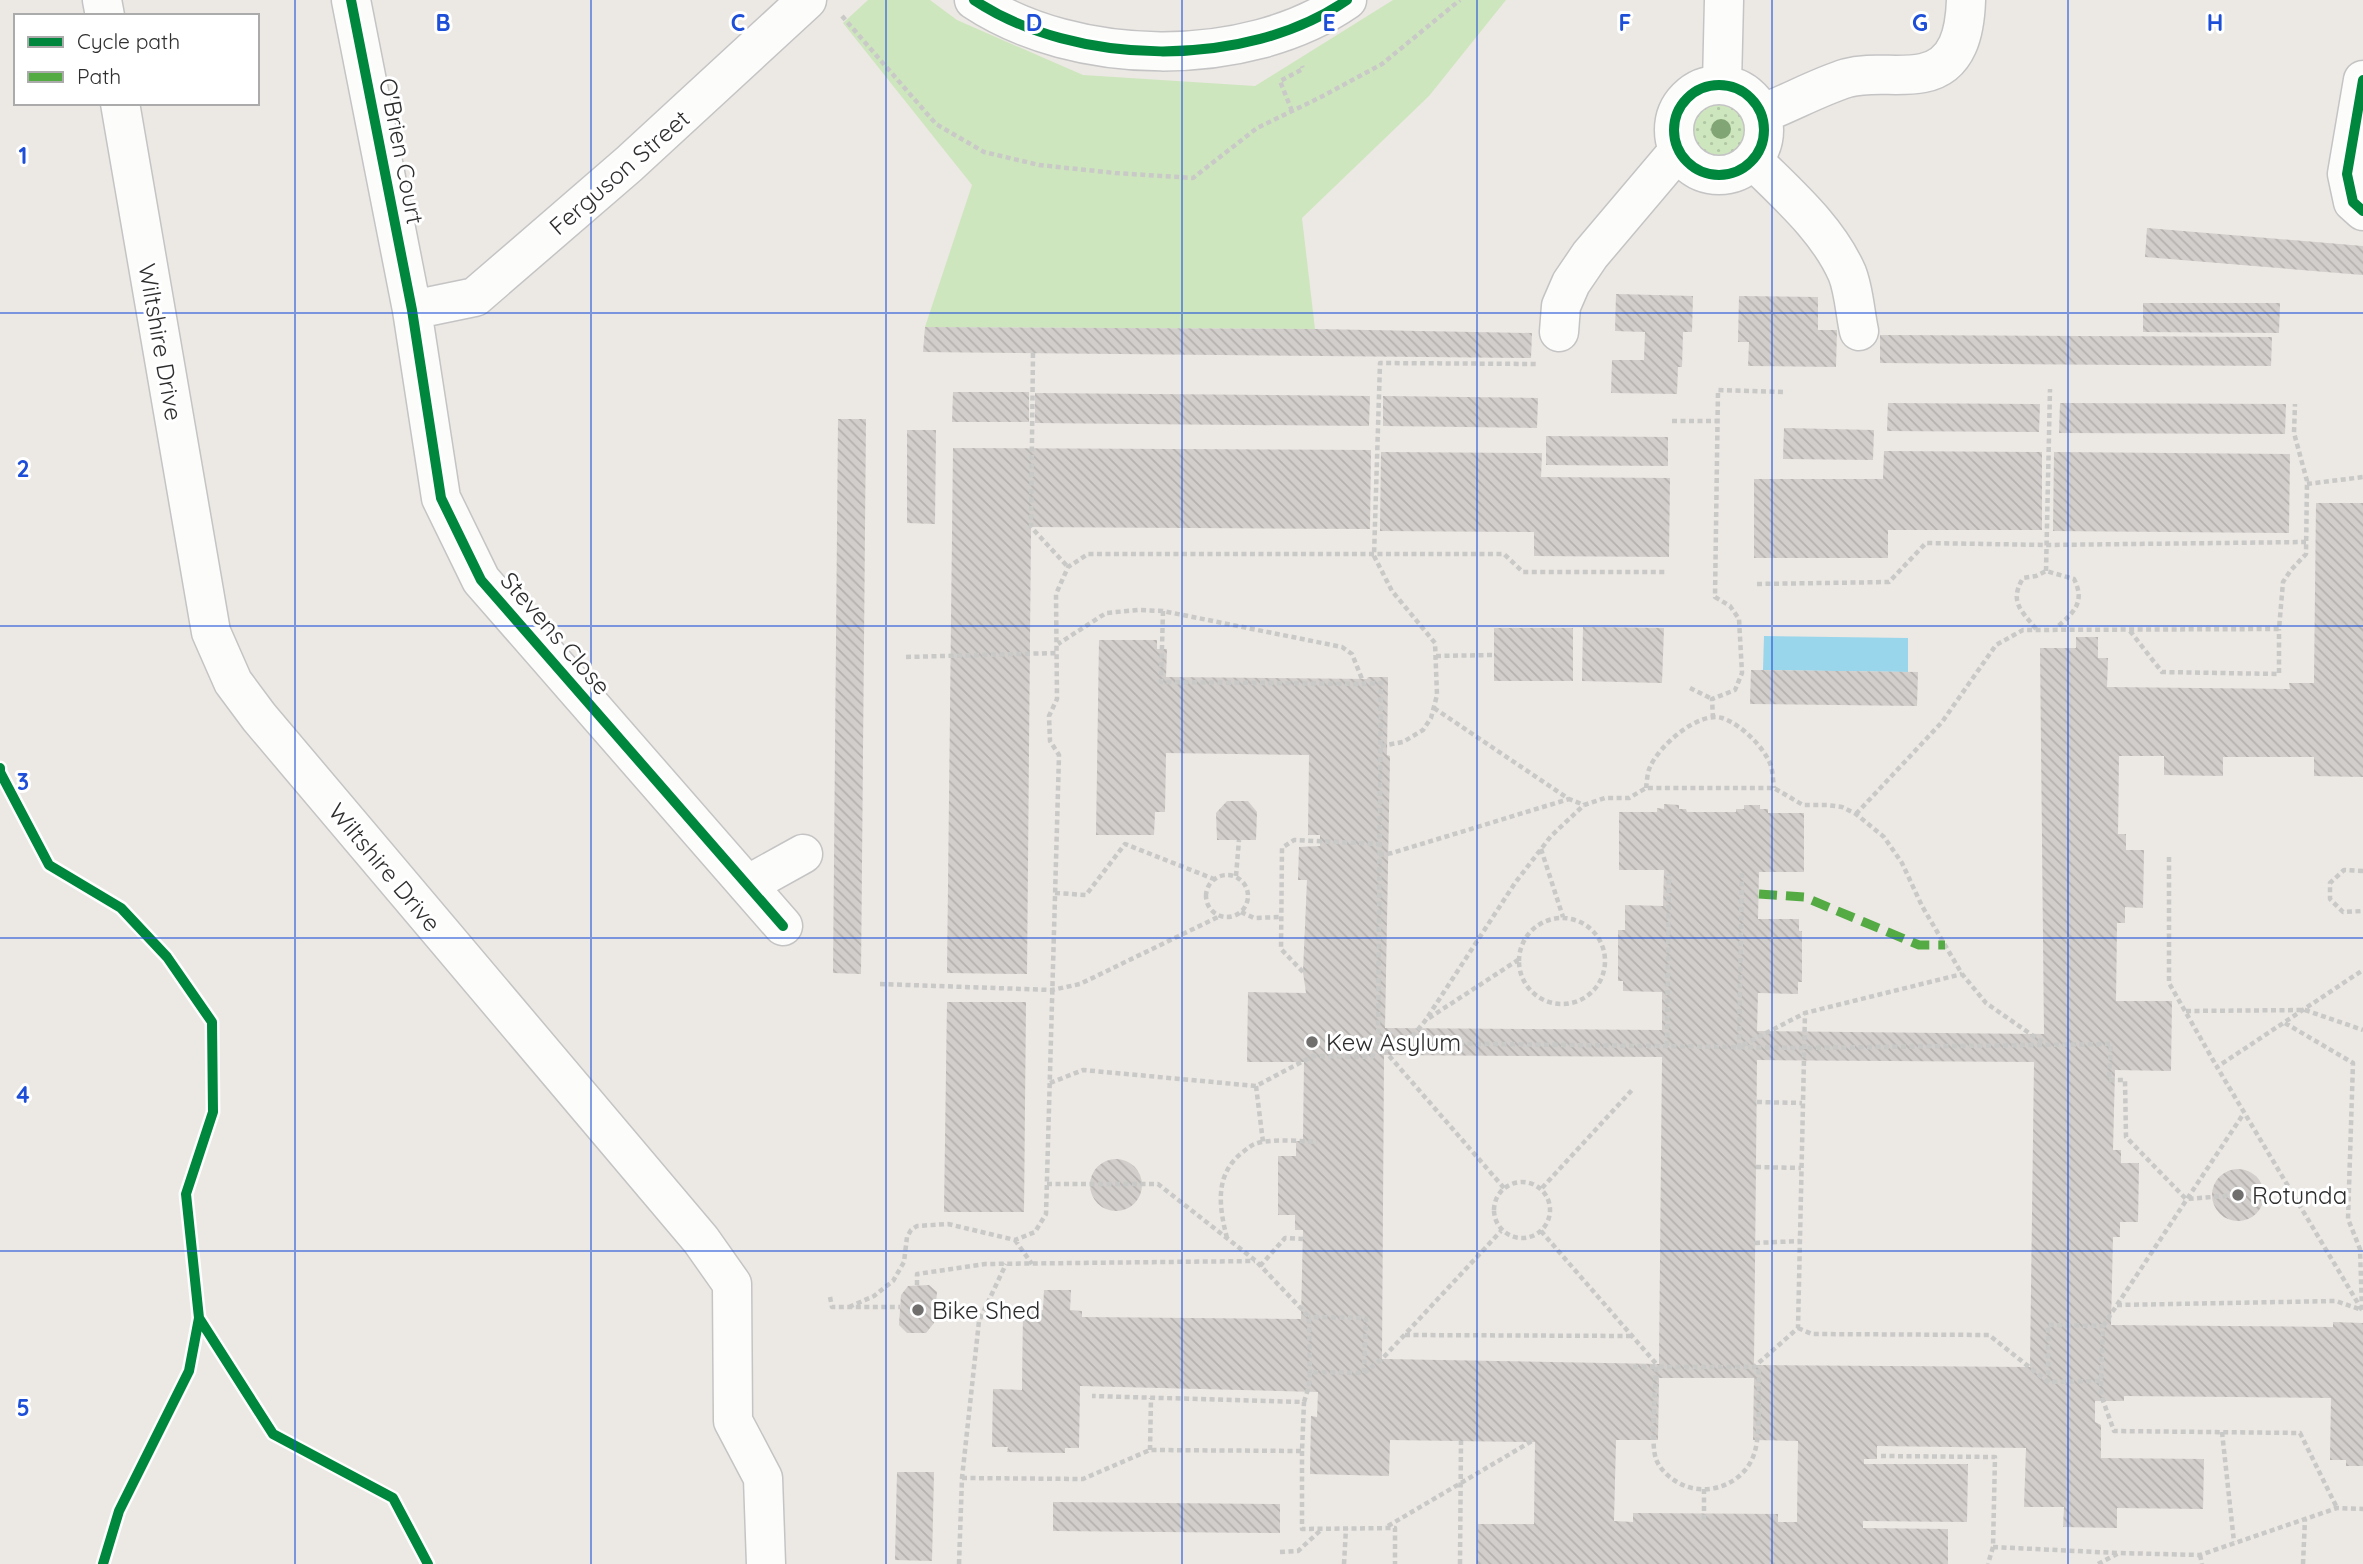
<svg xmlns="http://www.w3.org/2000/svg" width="2363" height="1564" viewBox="0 0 2363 1564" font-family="Quicksand,sans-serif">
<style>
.grass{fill:url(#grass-dots)}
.park{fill:#cee6be}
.water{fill:#99d6ec}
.building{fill:url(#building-back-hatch);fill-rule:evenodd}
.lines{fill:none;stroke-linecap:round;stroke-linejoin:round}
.minor-casing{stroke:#c5c4c5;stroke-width:41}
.path{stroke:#c9c9c8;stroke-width:4.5;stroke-dasharray:5 3.5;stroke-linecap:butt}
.minor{stroke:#fcfcfb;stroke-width:38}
.quiet{stroke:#54ab44;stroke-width:9;stroke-dasharray:18 9;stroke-linecap:butt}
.cycleway-casing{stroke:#fff;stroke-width:15}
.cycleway{stroke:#00873e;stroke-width:10}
.tree{fill:#82a575}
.grid{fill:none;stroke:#1d4ed8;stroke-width:2;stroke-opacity:0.55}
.poi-dot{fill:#706f6e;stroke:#fff;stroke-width:2.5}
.labels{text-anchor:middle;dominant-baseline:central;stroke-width:6;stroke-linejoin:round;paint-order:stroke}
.street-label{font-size:24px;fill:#2e2e2e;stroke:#fff}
.poi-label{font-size:24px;fill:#2e2e2e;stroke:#fff;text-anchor:start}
.grid-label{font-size:23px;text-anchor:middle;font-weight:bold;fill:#1d4ed8;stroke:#fff;stroke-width:6;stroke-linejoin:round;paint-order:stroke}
</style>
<defs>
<pattern id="grass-dots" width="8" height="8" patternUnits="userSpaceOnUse" patternTransform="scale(1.75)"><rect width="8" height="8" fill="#cee6be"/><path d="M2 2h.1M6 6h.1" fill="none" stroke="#b1c6a4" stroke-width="1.8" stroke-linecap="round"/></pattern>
<pattern id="building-back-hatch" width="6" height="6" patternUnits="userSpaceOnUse" patternTransform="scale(1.75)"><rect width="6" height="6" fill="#d1cecb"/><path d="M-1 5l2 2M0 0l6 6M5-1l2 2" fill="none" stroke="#b4b1af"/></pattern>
</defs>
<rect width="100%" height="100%" fill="#ece8e4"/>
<path class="grass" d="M1693 129a28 28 0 1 1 56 0a28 28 0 1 1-56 0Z"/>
<path class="park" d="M868,0H930L957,20L1083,75L1255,86L1393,0H1506L1429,96L1302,218L1315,329L925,327L972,185L843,23Z"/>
<path class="water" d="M1764,636L1908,638V672L1763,670Z"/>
<path class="building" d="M2147,228L2363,246V275L2145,257Z
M1616,294L1693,296L1692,332H1683L1682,367H1678L1677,394L1611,393L1612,360H1644L1645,332L1615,331Z
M1739,296L1818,297V330H1837L1836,367L1748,366L1749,342H1738Z
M2143,303H2280L2279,333L2143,332Z
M925,327L1315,329L1532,333L1531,358L923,352Z
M1880,335L2272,337L2271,366L1880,363Z
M953,392H1029V422H952Z
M1035,393L1370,396L1369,426L1035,423Z
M1383,396L1538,398L1537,428L1383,426Z
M1888,403L2040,404L2039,432L1887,431Z
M2060,403L2286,404L2285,434L2059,433Z
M838,419H866L861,974L833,973Z
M1784,428L1874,430L1873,460L1783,459Z
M907,430H936L935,524L907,523Z
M1546,436L1668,437V466L1546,465Z
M953,448L1371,450L1370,529L1031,527L1027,974L947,973Z
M1884,451L2042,452V530H1888V558H1754V479H1883Z
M1381,452L1542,453L1541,477L1670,478L1669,557L1534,556V532L1380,531Z
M2054,452L2290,454L2289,533L2053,531Z
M2316,503H2363V777L2314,776V757H2223V776L2164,775V756H2119L2118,834H2126V850H2144L2143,908L2125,907V923H2117L2116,1001H2172L2171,1071L2115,1070L2113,1150H2121V1163H2139L2138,1222H2120V1237H2113L2111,1325L2333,1327V1322L2363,1323V1466H2346V1460H2330L2331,1398L2124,1396V1401H2095V1422L2101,1425V1458L2204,1459L2203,1509L2117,1508V1528L2063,1527L2064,1507H2024L2026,1448L1877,1446V1459H1864V1464H1968L1967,1522L1863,1521V1528L1948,1529V1564H1477L1478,1524H1534L1535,1442L1390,1440L1389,1476L1310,1474L1311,1416L1317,1417L1318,1392L1080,1386L1079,1448H1065V1453L1007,1452L1008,1447H992L993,1389L1022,1390L1023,1310H1043L1044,1290H1071L1070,1310L1082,1311V1317L1301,1319L1303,1230H1295V1215H1278V1156H1296V1141H1303L1304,1062H1247L1248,992L1306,993L1303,972L1307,880H1298L1299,847L1320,846V835H1308L1309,755L1166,753L1165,812H1155L1154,835H1096L1099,640H1157V649H1167L1166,677L1367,679L1368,677H1388L1387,755L1390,756L1385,1028L1662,1030V992L1623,991V981H1618V930H1625V905L1663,906L1664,870H1619V812H1657V808L1664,809V804L1679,805V809H1686L1687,812H1736V809H1744V805H1760V809H1768V813H1804V872H1759L1758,919H1799V931H1802V982H1798V994L1758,993L1757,1031L2044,1034L2040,648H2076V637H2098V658H2108L2107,687L2290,689L2289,683H2314ZM1384,1055L1662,1057L1659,1364L1382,1359ZM1757,1060L2034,1062L2030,1367L1754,1365ZM1659,1378H1754L1753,1440L1798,1441L1797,1522H1778V1514L1633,1513V1522L1614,1521L1616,1440H1658Z
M1583,627L1664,628L1662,683L1582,681Z
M1494,628H1573V681H1494Z
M1751,670L1918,672L1917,706L1750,704Z
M1227,801H1248L1257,812L1256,840H1217L1216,813Z
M947,1002H1026L1024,1212H944Z
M1090 1185a26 26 0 1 1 52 0a26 26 0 1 1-52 0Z
M2212 1195a26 26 0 1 1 52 0a26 26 0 1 1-52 0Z
M929,1285L937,1292L934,1323L926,1333H907L899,1325L901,1295L908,1286Z
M897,1472H934L932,1561L895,1560Z
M1053,1502L1280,1504V1533L1053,1531Z"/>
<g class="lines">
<defs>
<path id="minor" d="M102,0L105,16
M351,0L412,310L441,498L481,580L783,926
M974,0C1075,67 1246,70 1347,0
M2363,80L2347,174L2353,202L2363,211
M1722,84L1724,0
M1674 130a45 45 0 1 1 90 0a45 45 0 1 1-90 0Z
M120,103L211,632L233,682L259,717L701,1240L732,1284L733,1421L763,1478L766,1564
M1761,114C1790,103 1818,87 1847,78C1872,71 1898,78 1923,73C1959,66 1965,30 1966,0
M1753,160C1787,194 1827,228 1847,273C1854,290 1855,313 1859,331
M412,310L475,297L629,164L807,0
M1559,332L1561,306L1571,283L1590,255L1678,151
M747,885L803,854"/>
</defs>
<use href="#minor" class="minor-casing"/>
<path class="path" d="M842,16L936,124L984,152L1039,165L1115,173L1193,178L1257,128L1321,97L1382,64L1460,0
M1292,111L1280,81L1303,69L1302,66
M1033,353L1031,527L1068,567
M1672,421H1719
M2307,484L2363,477
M2046,571L2050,389
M1757,584L1889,582L1926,543L2047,545L2306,542
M1163,611L1161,682L1364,684
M2036,629C2021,610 2009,602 2023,578L2036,576L2046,571L2074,579C2086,603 2073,613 2056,628
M2130,631L2162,672L2279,674V629
M1436,656L1494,655
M906,657L1057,653
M1690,688L1712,699
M1434,708L1569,799L1584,805
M1713,718L1712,699L1735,690L1742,673L1739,619L1730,606L1715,597L1718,390L1784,392
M1381,746L1403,742L1423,730L1431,718L1437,695L1435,643L1392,591L1374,556L1380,363L1536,364
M1646,788C1647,782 1647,773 1650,767C1659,746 1698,711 1722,718C1741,724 1765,748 1771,766C1773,773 1773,781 1774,788
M1856,814L1942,722L1996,645L2023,630L2279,629L2283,582L2291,570L2306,554L2307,481L2294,433L2295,404
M1541,849L1563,917
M1379,855L1392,853L1569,799
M2169,857V983L2217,1067
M2363,871L2344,870L2330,883V899L2343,912L2363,911
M1742,873L1739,1047L1805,1013
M1206 896a21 21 0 1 1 42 0a21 21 0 1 1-42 0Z
M1236,876L1239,840
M1055,893L1086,895L1125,844L1214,879
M1241,912L1254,918L1281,917
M1519 961a43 43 0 1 1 86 0a43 43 0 1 1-86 0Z
M1303,972L1281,949L1282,848L1294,840L1380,844
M880,984L1052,990L1080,984L1220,916
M2186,1011L2305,1010L2363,1030
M1429,1018L1518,960
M2285,1023L2353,1063L2348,1219L2360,1249L2362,1309
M1408,1043L1804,1048L2111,1044L2109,1080H2125L2126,1137L2186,1199L2291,1191
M1667,1046L1669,874
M1050,1083L1083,1070L1256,1086L1313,1056L1372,1057L1378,1043L1381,683L1364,684L1352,654L1342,647L1163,611L1138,610L1106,613L1058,644
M1256,1086L1263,1142
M1757,1102L1802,1103
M1756,1167L1801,1168
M1494 1210a28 28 0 1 1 56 0a28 28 0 1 1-56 0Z
M1047,1184H1158L1256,1261L1309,1317L1310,1372
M1504,1188L1378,1043H1407L1425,1021L1515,883L1551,836L1584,805L1605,798H1629L1646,788H1774L1803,805H1827L1842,807L1856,814L1884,837L1902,863L1922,906L1962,974L1986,1003L2045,1044
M1542,1188L1632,1090
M1541,1231L1659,1367
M1227,1238C1219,1207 1214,1174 1243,1152C1249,1147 1254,1143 1262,1142C1280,1139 1299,1141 1317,1142
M1015,1240L1032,1264
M1755,1243L1800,1241
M1260,1266L1285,1238L1303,1239
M917,1285V1274L985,1264L1255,1261
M830,1297L832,1307H900
M2117,1305L2336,1301L2362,1310
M849,1307L874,1296L893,1281L904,1262L907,1237L911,1230L917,1226L948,1224L1015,1240L1035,1232L1046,1214L1059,755L1050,741L1049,716L1057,699L1056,594L1068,567L1088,554H1504L1523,572H1667
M2362,1310L2217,1067L2363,970
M2103,1326L2244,1113
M1798,1328L1812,1334L1989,1335L2048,1382L2101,1381L2103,1326L2048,1325V1382
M1405,1335L1634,1336
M1633,1367H1754L1798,1328L1805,1013L1962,974
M1656,1367C1656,1387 1650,1442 1656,1459C1661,1473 1678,1485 1692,1488C1719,1494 1748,1478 1755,1451C1761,1430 1758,1388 1759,1365
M1364,1373L1382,1359L1501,1231
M2101,1381V1395L2114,1431L2300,1433L2337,1508
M1304,1402L1309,1386L1310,1372L1364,1373L1366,1318L1309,1317
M2222,1432L2234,1542
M1150,1450L1151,1398
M1302,1451V1529L1395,1528V1564
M1881,1456L1995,1457L1993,1547L1988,1564
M962,1478L1083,1479L1150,1450L1302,1451L1304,1402L1092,1396
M1704,1489V1521
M1388,1526L1532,1441
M1993,1547L2118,1553
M1280,1552L1298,1551L1322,1529
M2200,1555L2202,1564
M959,1564L962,1478L979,1321L1006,1264
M1344,1564L1346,1528
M1460,1564L1461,1441
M2098,1564L2119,1553L2200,1555L2337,1508L2363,1509
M2303,1564L2305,1519"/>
<use href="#minor" class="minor"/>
<path class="quiet" d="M1759,894L1804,897L1919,945H1945"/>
<defs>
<path id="cycleway" d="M351,0L412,310L441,498L481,580L783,926
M974,0C1075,67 1246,70 1347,0
M2363,80L2347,174L2353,202L2363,211
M1674 130a45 45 0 1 1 90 0a45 45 0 1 1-90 0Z
M0,768V772L49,865L121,908L167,957L212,1022L213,1112L186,1194L199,1318L273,1434L393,1498L428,1564
M103,1564L119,1511L189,1371L199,1318"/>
</defs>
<use href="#cycleway" class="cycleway-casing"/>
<use href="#cycleway" class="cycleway"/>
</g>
<circle class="tree" cx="1721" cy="129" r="10"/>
<path class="grid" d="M295,0V1564M591,0V1564M886,0V1564M1182,0V1564M1477,0V1564M1772,0V1564M2068,0V1564M0,313H2363M0,626H2363M0,938H2363M0,1251H2363"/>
<g class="poi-dot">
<circle cx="1312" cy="1042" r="7"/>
<circle cx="2238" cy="1195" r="7"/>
<circle cx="918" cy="1310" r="7"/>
</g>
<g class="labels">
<g class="street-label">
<text transform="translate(402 151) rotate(79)">O'Brien Court</text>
<text transform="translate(619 172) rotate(-41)">Ferguson Street</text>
<text transform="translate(161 342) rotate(80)">Wiltshire Drive</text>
<text transform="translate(556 633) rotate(49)">Stevens Close</text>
<text transform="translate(385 867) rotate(50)">Wiltshire Drive</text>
</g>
<g class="poi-label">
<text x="1326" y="1042">Kew Asylum</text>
<text x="2252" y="1195">Rotunda</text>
<text x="932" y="1310">Bike Shed</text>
</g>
</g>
<g class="grid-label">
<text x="443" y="31">B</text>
<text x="738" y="31">C</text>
<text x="1034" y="31">D</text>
<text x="1329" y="31">E</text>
<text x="1625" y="31">F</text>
<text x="1920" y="31">G</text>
<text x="2215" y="31">H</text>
<text x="23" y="164">1</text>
<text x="23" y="477">2</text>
<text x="23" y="790">3</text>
<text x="23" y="1103">4</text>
<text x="23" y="1416">5</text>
</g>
<rect x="14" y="14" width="245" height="91" fill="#ffffff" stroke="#ababab" stroke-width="2"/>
<rect x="28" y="37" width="35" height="10" fill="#00873e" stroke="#ababab" stroke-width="2"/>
<text x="77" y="49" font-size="21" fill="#2e2e2e">Cycle path</text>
<rect x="28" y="72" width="35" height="10" fill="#54ab44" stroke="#ababab" stroke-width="2"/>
<text x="77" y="84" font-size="21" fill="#2e2e2e">Path</text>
</svg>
